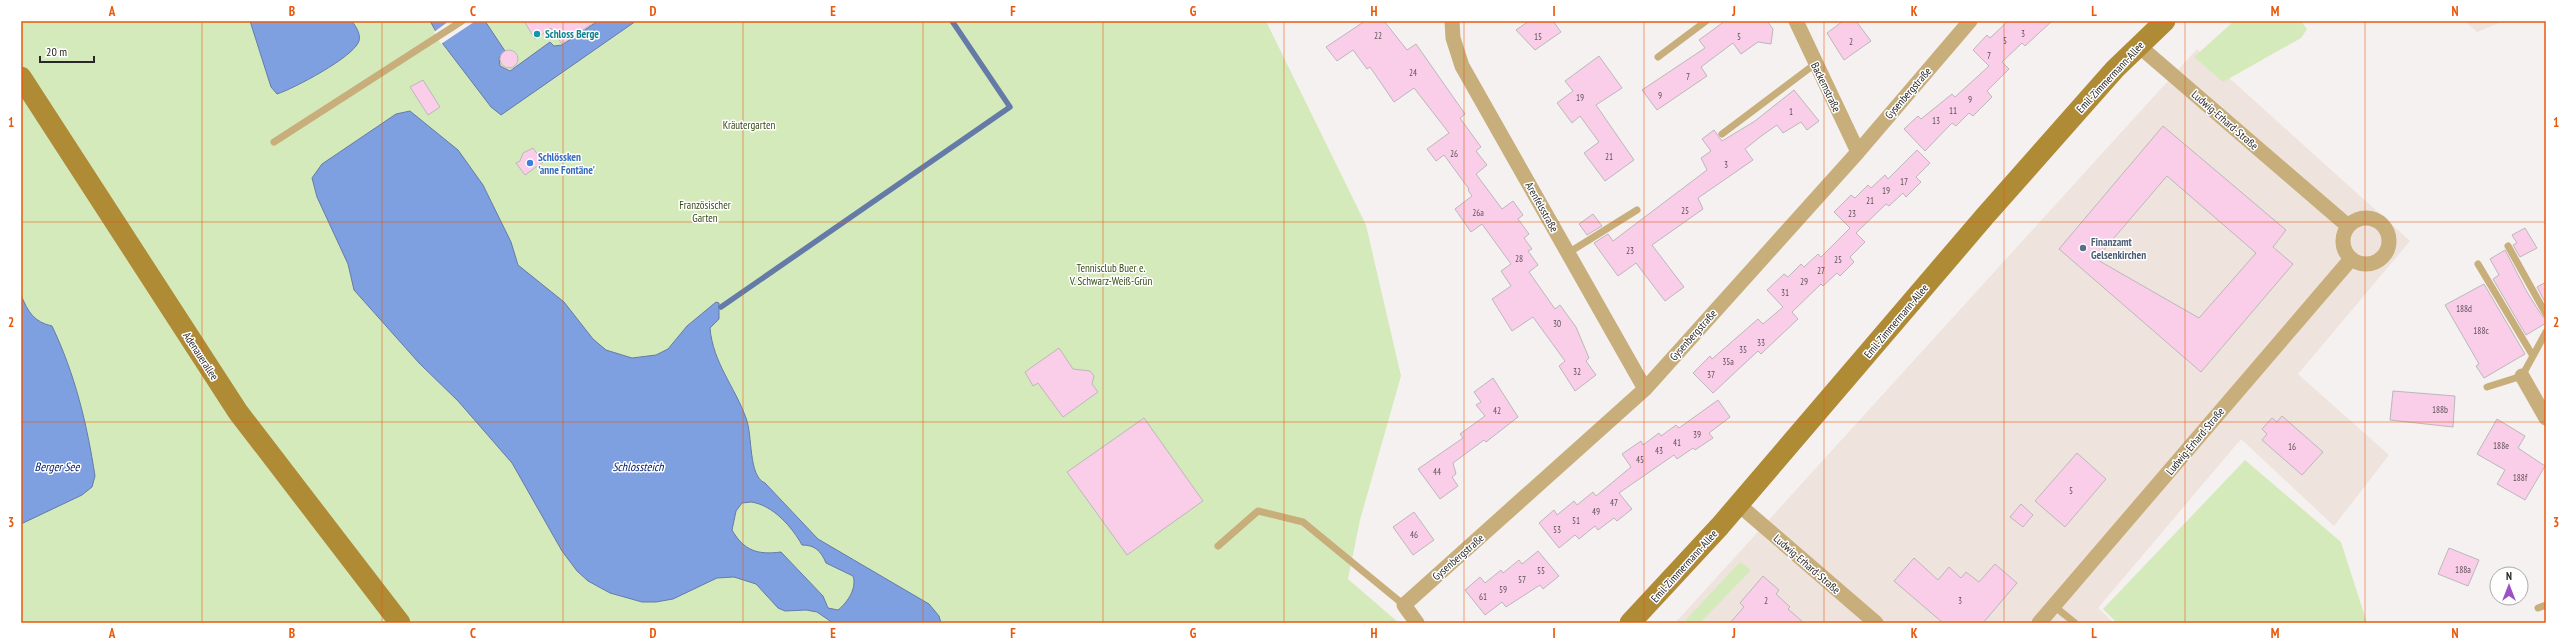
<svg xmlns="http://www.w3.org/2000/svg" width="2567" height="644" viewBox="0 0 2567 644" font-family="'PT Sans Narrow',sans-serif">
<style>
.built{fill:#eee3dd}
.green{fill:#d5eabb}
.water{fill:#7e9fe0;stroke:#647ba8;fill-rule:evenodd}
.pier{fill:#f5f1f0}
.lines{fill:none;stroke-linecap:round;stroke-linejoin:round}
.stream{stroke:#647ba8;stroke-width:5.5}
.building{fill:#facde8;stroke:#bbb8ba;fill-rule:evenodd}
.lane{stroke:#c7ae7b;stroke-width:7}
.street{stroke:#c7ae7b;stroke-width:15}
.secondary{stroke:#b08b36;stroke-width:21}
.grid{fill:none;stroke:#e8590c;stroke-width:1;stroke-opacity:0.55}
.culture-dot{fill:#0f9aa8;stroke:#fff;stroke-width:1.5}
.shop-dot{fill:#3f7fe0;stroke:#fff;stroke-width:1.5}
.service-dot{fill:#5c6f8a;stroke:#fff;stroke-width:1.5}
.labels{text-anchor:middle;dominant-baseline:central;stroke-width:3;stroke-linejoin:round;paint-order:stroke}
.number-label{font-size:9px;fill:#5d5157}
.culture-label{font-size:11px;font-weight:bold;fill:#0d838f;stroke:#fff;text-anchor:start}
.street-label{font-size:11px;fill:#292827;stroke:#fff}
.park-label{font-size:11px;fill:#354814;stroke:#fff}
.shop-label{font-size:11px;font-weight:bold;fill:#366cbe;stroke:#fff;text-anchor:start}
.service-label{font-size:11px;font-weight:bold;fill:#4e5e75;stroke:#fff;text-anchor:start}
.water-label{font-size:12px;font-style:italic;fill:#06246e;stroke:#fff}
.neatline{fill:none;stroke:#e8590c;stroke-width:1.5}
.grid-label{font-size:13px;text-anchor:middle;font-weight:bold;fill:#e8590c}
</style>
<rect width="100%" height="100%" fill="#f5f1f0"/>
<path class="built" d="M2465,21H2504L2477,32Z
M2197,49L2410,241L2298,374L2389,455L2334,526L2241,439L2098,608L2114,623H1675Z"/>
<path class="green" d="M21,21H1266L1366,225L1401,376L1360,520L1348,579L1399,623H21Z
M2234,21H2301L2307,29L2301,38L2223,82L2194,57Z
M2245,460L2341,542L2367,623H2117L2103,609Z
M1740,562L1751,570L1700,623H1683Z"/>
<path class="water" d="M250,21H352C356,27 361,34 359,41C354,57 293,89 277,94L271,87Z
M430,21H485L505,51L499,58L500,66L510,71L550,42L554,46L562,45L598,21H636L501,115L491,107L443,44Z
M410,111L458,150L483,185L511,242L518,265L564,302L593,339L606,350L632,358L656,355L668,349L687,326L716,302L719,303V319L710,328C713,363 735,387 746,418C753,436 748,476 765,483L818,539L929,604L939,616L941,623H833L817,612L806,610L785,611L778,608L756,584L734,577L717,578L673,599L656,602H642L610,593L588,581L577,571L562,551L512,463L458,401L419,363L354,290L348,264L317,197L312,178L322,164L396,114ZM751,502C773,505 792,527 802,545C815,545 821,551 826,563L853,576C857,588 848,602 838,610L828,608L823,596L781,552C758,555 744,551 732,530L736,511L742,503Z
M21,295C28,312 34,322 52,326C75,374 87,424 95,476L92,487L82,495L21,524Z"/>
<path class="pier" d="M449,21H474V22L441,44L434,32Z"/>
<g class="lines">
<path class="stream" d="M721,307L1010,107L952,21"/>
</g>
<path class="building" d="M524,21H596L562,44L551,28L535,39Z
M1365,21H1384L1407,50L1416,44L1465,114L1460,118L1481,147L1476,151L1487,165L1476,174L1502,209L1513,201L1523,215L1518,219L1529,234L1524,238L1532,249L1528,251L1538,265L1529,272L1555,309L1560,305L1576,327L1589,358L1586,361L1596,375L1575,391L1559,366L1565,361L1533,317L1512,331L1492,299L1511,286L1501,271L1511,264L1482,224L1471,232L1455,209L1472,196L1468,190L1469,189L1444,155L1436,161L1427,149L1449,133L1414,88L1394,102L1370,67L1367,69L1353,50L1337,61L1326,47Z
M1529,21H1553L1561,32L1535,50L1516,30Z
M1725,21H1767L1773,29L1771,44L1758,42L1741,54L1733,43L1701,67L1707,76L1657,110L1642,90L1705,48L1699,40Z
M1843,21H1856L1871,41L1844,60L1827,33Z
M2008,21H2052L2025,46L2022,43L2002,62L2009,69L1987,91L1992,97L1973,116L1969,113L1956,126L1952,123L1925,151L1904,129L1918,116L1921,119L1952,94L1955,97L1989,66L1973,50L1987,35L1990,38Z
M500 59a9 9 0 1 1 18 0a9 9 0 1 1-18 0Z
M1599,56L1622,88L1596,105L1634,160L1605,181L1584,153L1599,142L1580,116L1572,123L1557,103L1573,91L1565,81Z
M423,80L440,107L428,115L410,87Z
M1794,90L1819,121L1807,130L1801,122L1783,133L1777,125L1760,137L1745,149L1753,160L1698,198L1703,209L1652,245L1684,287L1665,301L1636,263L1618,276L1594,243L1608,234L1613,241L1707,170L1701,158L1711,151L1702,139L1714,130L1722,141L1755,121Z
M2163,126L2286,230L2273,247L2293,264L2201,372L2059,249ZM2167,176L2256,253L2199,318L2096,259Z
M533,148L543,162L525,175L516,163L520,161L523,153Z
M1917,150L1930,163L1916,177L1921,182L1906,197L1903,193L1889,206L1886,204L1856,233L1865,242L1850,257L1854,262L1840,276L1837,273L1823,286L1821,284L1792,312L1798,319L1761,354L1758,351L1744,364L1713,393L1693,373L1710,356L1712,359L1758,319L1763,324L1783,307L1767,290L1784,274L1788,277L1801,264L1804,267L1818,254L1821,257L1850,228L1834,212L1851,195L1855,198L1868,185L1871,188L1885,175L1888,179Z
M1593,214L1602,226L1587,235L1579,224Z
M2525,228L2537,248L2520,257L2513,245L2517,243L2512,235Z
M2505,250L2527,292L2542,316L2546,319V323L2526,335L2493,279L2499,275L2490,259Z
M2546,282V304L2537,287Z
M2484,284L2525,354L2484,378L2476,366L2479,364L2445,305Z
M1059,348L1073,369L1090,371L1094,376L1092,384L1098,392L1063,417L1038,383L1033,386L1025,372Z
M1493,378L1518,417L1486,442L1484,440L1453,463L1456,474L1452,477L1458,486L1440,499L1418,469L1463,438L1460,434L1485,416L1476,405L1481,402L1474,392Z
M2393,391L2455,396L2453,427L2390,420Z
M1718,400L1730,417L1709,433L1713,438L1695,450L1693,448L1677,459L1674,455L1619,493L1632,509L1617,521L1614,518L1598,530L1595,526L1579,539L1575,535L1559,548L1539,523L1554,510L1557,515L1574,501L1577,505L1593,492L1596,496L1631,467L1622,454L1641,441L1643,445L1659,433L1661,436L1676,425L1679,428Z
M2282,416L2323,452L2302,475L2262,440L2267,434L2262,429L2272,418L2277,422Z
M1144,418L1203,501L1127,555L1067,472Z
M2497,419L2525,436L2518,448L2545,466L2525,500L2497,484L2505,470L2477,454Z
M2077,453L2106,479L2065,527L2035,501Z
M2021,504L2033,515L2023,527L2010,517Z
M1414,512L1434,540L1413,555L1393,527Z
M2449,548L2479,560L2468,586L2438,574Z
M1538,551L1559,576L1543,589L1540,585L1506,607L1502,602L1485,615L1465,590L1480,577L1485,583L1501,570L1503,573L1519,560L1522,564Z
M1914,558L1938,580L1949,567L1961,578L1966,572L1979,582L1995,564L2017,583L1983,623H1943L1894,581Z
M1763,576L1779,590L1776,594L1790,607L1788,609L1804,623H1730L1744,607L1740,603Z"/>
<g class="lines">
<path class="lane" d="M1658,57L1706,21
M1722,134L1815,64
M274,142L462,21
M2508,246L2546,314
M1568,253L1637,210
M2478,264L2533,356L2522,376L2487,387
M2533,356L2546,332
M1218,546L1258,511L1303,522L1404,605
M2054,606L2075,623
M2538,608L2546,605"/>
<path class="street" d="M1452,21L1453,38L1462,66L1645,389
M1796,21L1858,152
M2139,46L2348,226
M2343 241a23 23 0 1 1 46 0a23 23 0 1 1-46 0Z
M2522,376L2546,418
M1738,504L1876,623
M1417,623L1404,605L1645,389L1858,152L1970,21
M2039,623L2351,259"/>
<path class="secondary" d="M21,77L238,412L400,623
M1630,623L1720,526L1985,216L2115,69L2165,21"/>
</g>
<path class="grid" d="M202,21V623M382,21V623M563,21V623M743,21V623M923,21V623M1103,21V623M1284,21V623M1464,21V623M1644,21V623M1824,21V623M2004,21V623M2185,21V623M2365,21V623M21,222H2546M21,422H2546"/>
<circle class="culture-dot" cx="537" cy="34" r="4"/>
<circle class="shop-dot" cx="530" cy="163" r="4"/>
<circle class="service-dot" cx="2083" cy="248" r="4"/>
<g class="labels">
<g class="number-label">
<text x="2023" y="33">3</text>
<text x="1378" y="35">22</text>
<text x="1538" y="36">15</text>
<text x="1739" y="36">5</text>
<text x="2005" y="40">5</text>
<text x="1851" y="41">2</text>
<text x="1989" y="55">7</text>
<text x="1413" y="72">24</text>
<text x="1688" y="76">7</text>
<text x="1660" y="95">9</text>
<text x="1580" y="97">19</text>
<text x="1970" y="99">9</text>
<text x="1953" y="110">11</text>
<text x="1791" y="111">1</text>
<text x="1936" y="120">13</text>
<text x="1454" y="153">26</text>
<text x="1609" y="156">21</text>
<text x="1726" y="164">3</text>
<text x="1904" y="181">17</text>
<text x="1886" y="190">19</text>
<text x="1870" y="200">21</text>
<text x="1685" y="210">25</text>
<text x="1478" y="212">26a</text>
<text x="1852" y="213">23</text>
<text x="1630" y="250">23</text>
<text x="1519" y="258">28</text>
<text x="1838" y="259">25</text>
<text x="1821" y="270">27</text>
<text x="1804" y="281">29</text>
<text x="1785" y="292">31</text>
<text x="2464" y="308">188d</text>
<text x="1557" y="323">30</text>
<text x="2481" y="330">188c</text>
<text x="1761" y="342">33</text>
<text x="1743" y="349">35</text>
<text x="1728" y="361">35a</text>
<text x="1577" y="371">32</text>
<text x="1711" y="374">37</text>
<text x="2440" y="409">188b</text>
<text x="1497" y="410">42</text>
<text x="1697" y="434">39</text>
<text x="1677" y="442">41</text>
<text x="2501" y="445">188e</text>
<text x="2292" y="446">16</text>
<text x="1659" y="450">43</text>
<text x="1640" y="459">45</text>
<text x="1437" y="471">44</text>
<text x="2520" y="477">188f</text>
<text x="2071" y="490">5</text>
<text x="1614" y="502">47</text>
<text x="1596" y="511">49</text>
<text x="1576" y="520">51</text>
<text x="1557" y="529">53</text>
<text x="1414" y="534">46</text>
<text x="2463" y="569">188a</text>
<text x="1541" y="570">55</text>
<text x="1522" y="579">57</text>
<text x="1503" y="589">59</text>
<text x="1483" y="596">61</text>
<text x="1766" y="600">2</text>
<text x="1960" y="600">3</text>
</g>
<g class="culture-label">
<text x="545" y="34">Schloss Berge</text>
</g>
<g class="street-label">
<text transform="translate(2110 77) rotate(-47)">Emil-Zimmermann-Allee</text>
<text transform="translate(1826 87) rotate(64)">Backemstraße</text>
<text transform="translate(1908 93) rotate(-49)">Gysenbergstraße</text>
<text transform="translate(2225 120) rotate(41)">Ludwig-Erhard-Straße</text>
<text transform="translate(1542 207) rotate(61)">Arenfelsstraße</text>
<text transform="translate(1896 321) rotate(-50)">Emil-Zimmermann-Allee</text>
<text transform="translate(1693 335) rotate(-48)">Gysenbergstraße</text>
<text transform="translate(201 356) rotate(57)">Adenauerallee</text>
<text transform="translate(2195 441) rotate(-50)">Ludwig-Erhard-Straße</text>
<text transform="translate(1458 557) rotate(-41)">Gysenbergstraße</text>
<text transform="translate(1807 564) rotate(41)">Ludwig-Erhard-Straße</text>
<text transform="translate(1684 566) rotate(-48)">Emil-Zimmermann-Allee</text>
</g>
<g class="park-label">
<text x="749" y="125">Kräutergarten</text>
<text x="705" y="205">Französischer<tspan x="705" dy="13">Garten</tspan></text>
<text x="1111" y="268">Tennisclub Buer e.<tspan x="1111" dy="13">V. Schwarz-Weiß-Grün</tspan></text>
</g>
<g class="shop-label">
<text x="538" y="157">Schlössken<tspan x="538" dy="13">'anne Fontäne'</tspan></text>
</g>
<g class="service-label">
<text x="2091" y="242">Finanzamt<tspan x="2091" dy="13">Gelsenkirchen</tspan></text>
</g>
<g class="water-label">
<text x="57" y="466">Berger See</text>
<text x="638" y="466">Schlossteich</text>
</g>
</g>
<rect width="2567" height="644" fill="none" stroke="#ffffff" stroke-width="44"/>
<g transform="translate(2509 586)"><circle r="19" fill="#ffffff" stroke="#a9a9a9"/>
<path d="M0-3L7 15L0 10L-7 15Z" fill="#9c52c5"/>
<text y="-6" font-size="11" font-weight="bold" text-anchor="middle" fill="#292827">N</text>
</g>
<path d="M40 56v6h54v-6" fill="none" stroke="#292827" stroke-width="2"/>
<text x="46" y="56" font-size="12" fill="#292827" stroke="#ffffff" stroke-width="3" paint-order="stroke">20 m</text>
<rect x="22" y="22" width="2523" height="600" class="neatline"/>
<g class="grid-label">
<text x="112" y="16">A</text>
<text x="292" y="16">B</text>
<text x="473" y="16">C</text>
<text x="653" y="16">D</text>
<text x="833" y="16">E</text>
<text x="1013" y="16">F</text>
<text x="1193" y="16">G</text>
<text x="1374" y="16">H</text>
<text x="1554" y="16">I</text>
<text x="1734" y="16">J</text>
<text x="1914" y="16">K</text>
<text x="2094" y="16">L</text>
<text x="2275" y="16">M</text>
<text x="2455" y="16">N</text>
<text x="11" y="127">1</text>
<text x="2556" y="127">1</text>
<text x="11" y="327">2</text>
<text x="2556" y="327">2</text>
<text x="11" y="527">3</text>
<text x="2556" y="527">3</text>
<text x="112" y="638">A</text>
<text x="292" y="638">B</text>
<text x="473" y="638">C</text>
<text x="653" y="638">D</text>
<text x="833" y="638">E</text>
<text x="1013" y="638">F</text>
<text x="1193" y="638">G</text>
<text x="1374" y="638">H</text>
<text x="1554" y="638">I</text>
<text x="1734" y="638">J</text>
<text x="1914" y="638">K</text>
<text x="2094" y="638">L</text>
<text x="2275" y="638">M</text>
<text x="2455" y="638">N</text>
</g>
</svg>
